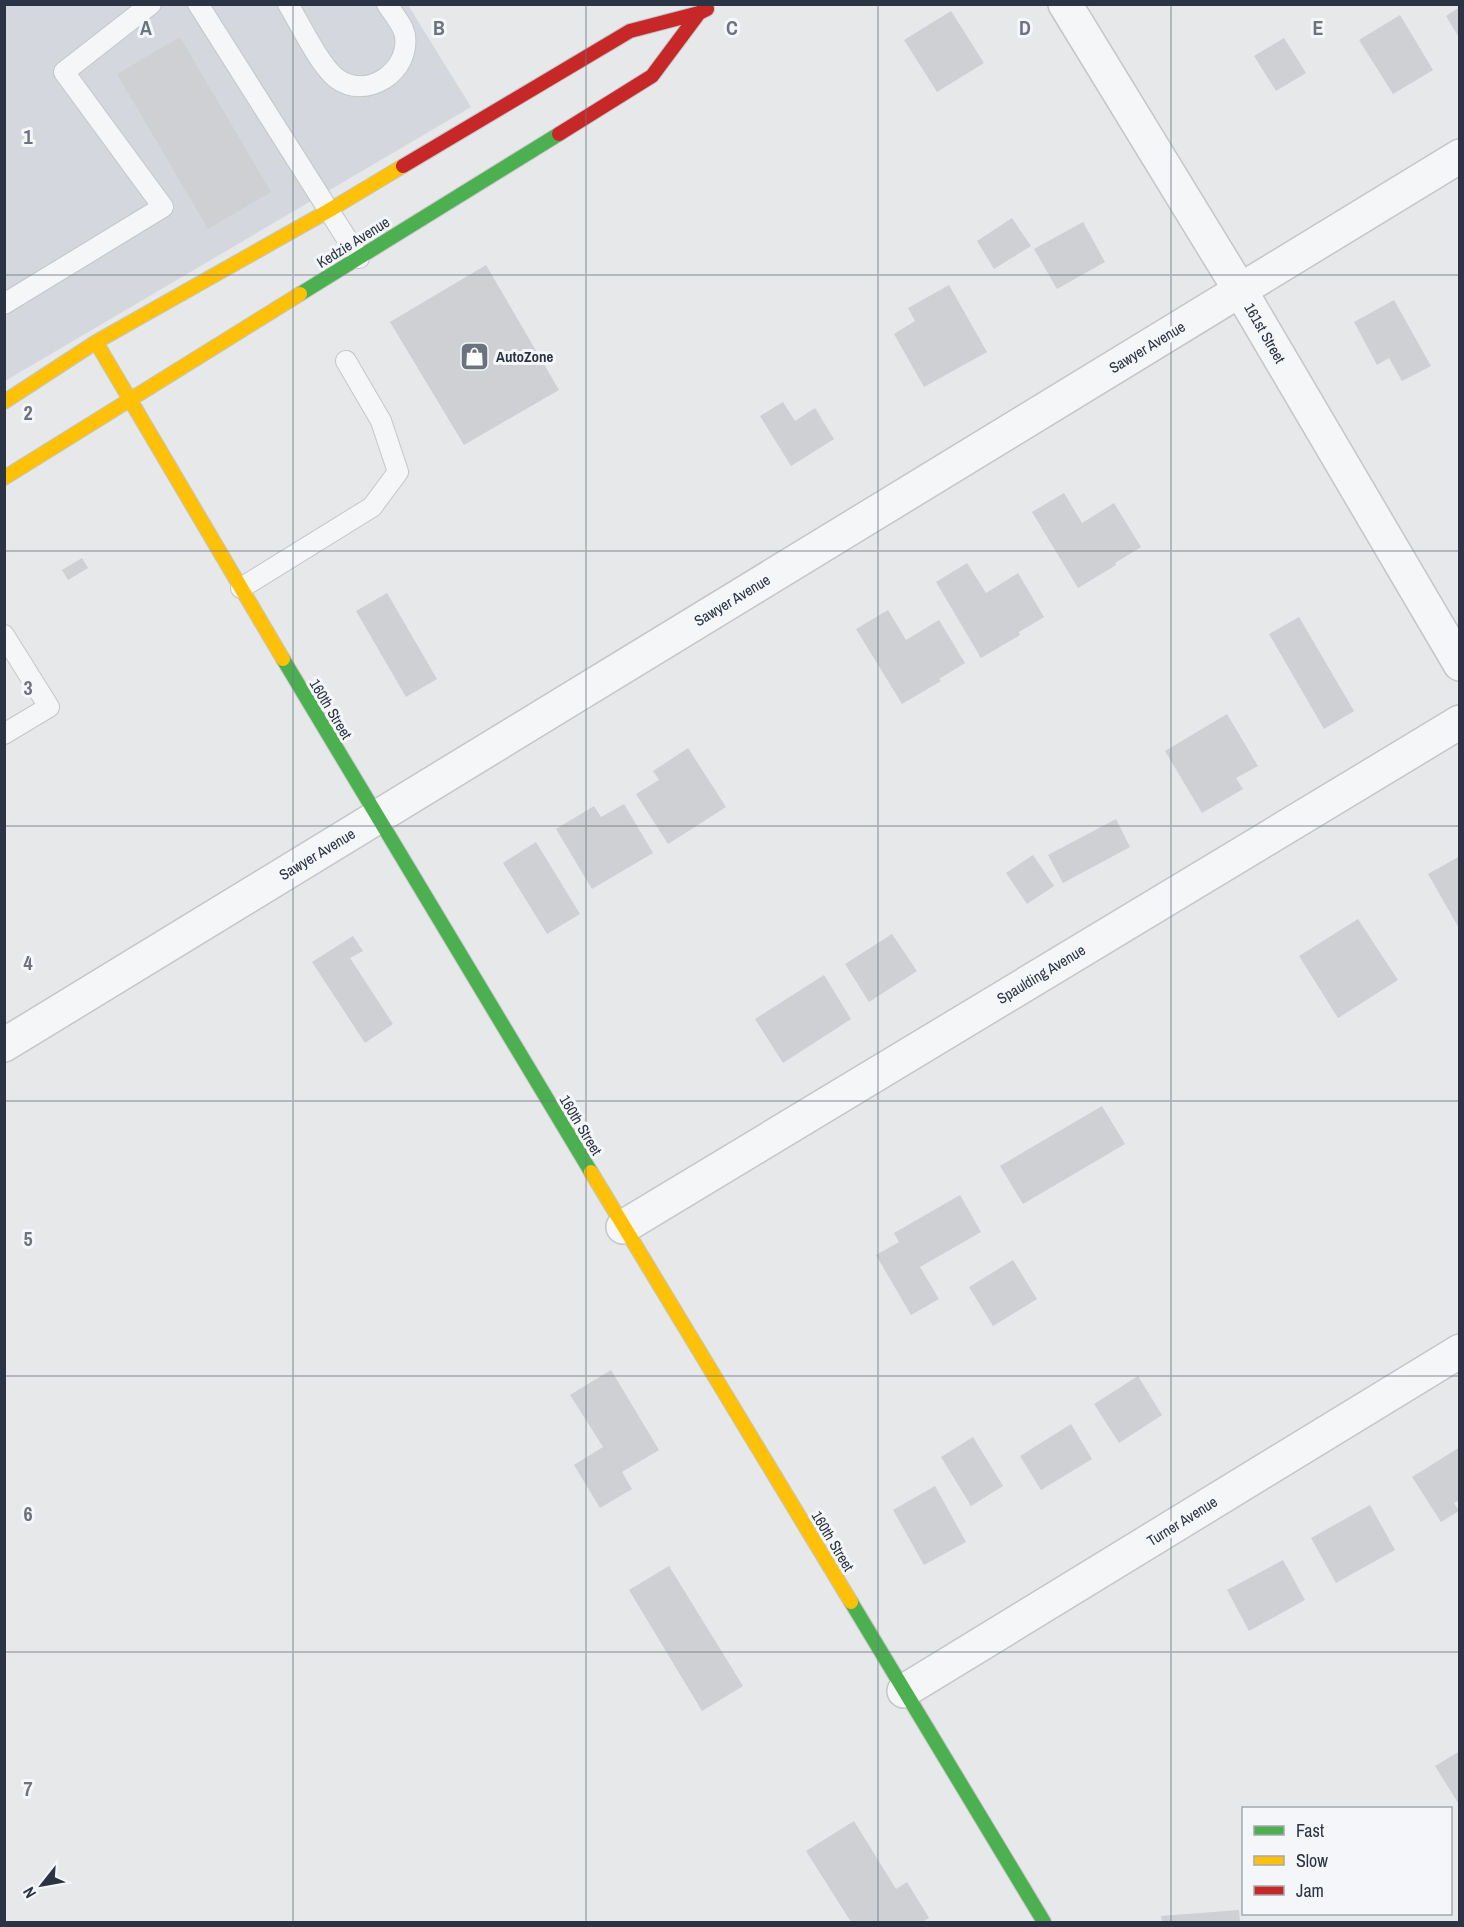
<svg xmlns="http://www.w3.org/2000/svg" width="1464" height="1927" viewBox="0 0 1464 1927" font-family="'Archivo Narrow',sans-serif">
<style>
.built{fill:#d4d7dd}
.building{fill:#ced0d3}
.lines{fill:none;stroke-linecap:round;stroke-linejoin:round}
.lane-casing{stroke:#c4c6c8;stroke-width:22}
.street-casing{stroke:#c4c6c8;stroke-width:36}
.fast-casing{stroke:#c4c6c8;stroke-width:16}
.slow-casing{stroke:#c4c6c8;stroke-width:16}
.jam-casing{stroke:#c4c6c8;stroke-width:16}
.lane{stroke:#f5f6f7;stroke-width:20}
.street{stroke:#f5f6f7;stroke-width:33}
.fast{stroke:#4caf50;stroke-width:14}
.slow{stroke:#ffc107;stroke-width:14}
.jam{stroke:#c62828;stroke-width:14}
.grid{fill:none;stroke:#6c737f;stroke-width:1.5;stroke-opacity:0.55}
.labels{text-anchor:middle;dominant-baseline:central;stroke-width:6;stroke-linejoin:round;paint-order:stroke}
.street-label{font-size:15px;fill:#2b3445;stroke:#f4f6f9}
.poi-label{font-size:15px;font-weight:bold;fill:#2b3445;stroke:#f4f6f9;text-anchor:start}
.grid-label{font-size:20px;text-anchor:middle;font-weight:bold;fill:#6c737f;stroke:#f4f6f9;stroke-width:6;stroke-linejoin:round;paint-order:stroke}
</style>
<rect width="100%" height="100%" fill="#e6e8ea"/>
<path class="built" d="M4,5H408L471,107L5,381Z"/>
<path class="building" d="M1460,7V39L1446,16Z
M951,11L984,63L937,92L904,40Z
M1400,15L1433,70L1393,94L1359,40Z
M180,37L271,192L208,229L117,74Z
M1284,38L1306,73L1276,91L1254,56Z
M1012,218L1031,246L994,269L977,241Z
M1083,222L1105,262L1057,289L1034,249Z
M486,265L559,390L464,445L390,322Z
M949,285L987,352L924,387L894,334L915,321L908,308Z
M1394,300L1431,366L1402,381L1389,358L1377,365L1354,322Z
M783,402L795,421L815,408L834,439L791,466L760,416Z
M1064,493L1082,523L1114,503L1141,547L1115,563L1116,565L1078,588L1032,512Z
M82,558L88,568L68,580L62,570Z
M967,563L986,593L1018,573L1044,617L1019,632L1020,635L981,658L936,582Z
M387,593L437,679L406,697L356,611Z
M888,610L906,640L939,620L965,663L939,679L941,681L902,704L856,629Z
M1299,617L1354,711L1324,729L1269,634Z
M1227,714L1258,766L1236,778L1243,789L1202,813L1165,751Z
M688,748L726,807L668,844L636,794L659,780L653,771Z
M624,804L653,853L592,889L556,829L594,806L601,817Z
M1116,819L1130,847L1063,883L1048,855Z
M536,842L580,914L547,934L503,863Z
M1033,855L1054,886L1027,904L1006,873Z
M1460,856V930L1428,874Z
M1358,919L1398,980L1338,1018L1299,956Z
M892,934L917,971L869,1002L845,964Z
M353,936L363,951L350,958L393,1024L365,1043L312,962Z
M824,975L851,1019L783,1063L755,1019Z
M1102,1106L1125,1144L1023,1204L1000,1166Z
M960,1195L981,1232L920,1267L939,1299L911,1315L876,1255L899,1242L894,1233Z
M1013,1260L1037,1299L993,1326L969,1287Z
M611,1370L659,1450L622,1472L632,1489L600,1508L574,1465L603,1447L570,1395Z
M1138,1376L1162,1415L1119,1443L1094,1404Z
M1071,1424L1092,1459L1041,1490L1020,1456Z
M973,1437L1003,1486L971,1506L941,1457Z
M1460,1447V1500L1454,1503L1459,1511L1441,1522L1412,1477Z
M935,1486L966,1542L924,1565L893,1510Z
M1370,1505L1395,1550L1336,1583L1311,1538Z
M1283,1560L1305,1600L1249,1631L1227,1590Z
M669,1566L743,1686L702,1711L629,1590Z
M1460,1751V1806L1435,1766Z
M854,1821L896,1889L907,1882L929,1918L922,1922H851L806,1851Z
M1239,1910L1240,1922H1162L1161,1916Z"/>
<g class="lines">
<defs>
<path id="lane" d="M198,4L359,258
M288,4C300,24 319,64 336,78C366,101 410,72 405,36C404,26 393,14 387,4
M4,304L163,207L64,72L151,4
M241,588L372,507L398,472L381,421L346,361
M4,635L49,707L4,734"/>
<path id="street" d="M1065,4L1240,290L1460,664
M4,1045L1460,156
M623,1227L1460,722
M904,1691L1460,1351"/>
<path id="fast" d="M300,294L559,134
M283,659L591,1172
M851,1602L1044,1922"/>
<path id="slow" d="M96,342L283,659
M4,402L96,342L328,211L403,166
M4,478L300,294
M591,1172L851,1602"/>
<path id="jam" d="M559,134L652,76L699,13
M403,166L630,31L699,13L707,9"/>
</defs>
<use href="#lane" class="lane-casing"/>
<use href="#street" class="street-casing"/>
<use href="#fast" class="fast-casing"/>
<use href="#slow" class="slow-casing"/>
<use href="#jam" class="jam-casing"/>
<use href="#lane" class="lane"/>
<use href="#street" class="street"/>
<use href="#fast" class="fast"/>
<use href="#slow" class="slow"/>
<use href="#jam" class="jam"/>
</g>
<path class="grid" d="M293,4V1922M586,4V1922M878,4V1922M1171,4V1922M4,275H1460M4,551H1460M4,826H1460M4,1101H1460M4,1376H1460M4,1652H1460"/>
<defs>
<symbol id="shop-square" viewBox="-11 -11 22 22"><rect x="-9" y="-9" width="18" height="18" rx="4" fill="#6c737f" stroke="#f4f6f9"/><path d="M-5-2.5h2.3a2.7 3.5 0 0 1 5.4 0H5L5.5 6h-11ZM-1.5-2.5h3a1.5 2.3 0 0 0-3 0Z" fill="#fff"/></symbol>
</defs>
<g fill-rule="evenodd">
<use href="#shop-square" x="458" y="340" width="33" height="33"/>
</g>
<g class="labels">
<g class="street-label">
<text transform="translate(353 242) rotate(-32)">Kedzie Avenue</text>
<text transform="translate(1265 333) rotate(60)">161st Street</text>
<text transform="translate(1147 347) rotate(-31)">Sawyer Avenue</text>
<text transform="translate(732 600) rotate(-31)">Sawyer Avenue</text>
<text transform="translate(331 709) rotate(59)">160th Street</text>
<text transform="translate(317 854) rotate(-31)">Sawyer Avenue</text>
<text transform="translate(1041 974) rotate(-31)">Spaulding Avenue</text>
<text transform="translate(581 1125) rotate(59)">160th Street</text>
<text transform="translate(1182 1521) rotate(-32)">Turner Avenue</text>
<text transform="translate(833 1541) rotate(59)">160th Street</text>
</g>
<g class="poi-label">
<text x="496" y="356">AutoZone</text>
</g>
</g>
<g class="grid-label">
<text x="146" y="35">A</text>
<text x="439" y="35">B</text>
<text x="732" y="35">C</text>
<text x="1025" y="35">D</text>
<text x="1318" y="35">E</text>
<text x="28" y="144">1</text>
<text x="28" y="420">2</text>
<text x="28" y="695">3</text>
<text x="28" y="970">4</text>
<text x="28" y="1246">5</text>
<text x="28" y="1521">6</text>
<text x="28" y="1796">7</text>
</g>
<rect width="1464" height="1927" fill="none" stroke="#2b3445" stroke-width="12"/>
<rect x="1242" y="1807" width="210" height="108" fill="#f4f6f9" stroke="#a4a8b1" stroke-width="1.5"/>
<rect x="1254" y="1826" width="30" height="9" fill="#4caf50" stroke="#a4a8b1" stroke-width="1.5"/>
<text x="1296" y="1837" font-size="18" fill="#2b3445">Fast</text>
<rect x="1254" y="1856" width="30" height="9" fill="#ffc107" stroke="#a4a8b1" stroke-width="1.5"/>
<text x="1296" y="1867" font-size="18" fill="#2b3445">Slow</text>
<rect x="1254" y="1886" width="30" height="9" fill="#c62828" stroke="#a4a8b1" stroke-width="1.5"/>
<text x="1296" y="1897" font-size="18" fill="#2b3445">Jam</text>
<g transform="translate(42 1885) rotate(239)" stroke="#f4f6f9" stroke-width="4.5" paint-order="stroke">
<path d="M0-4.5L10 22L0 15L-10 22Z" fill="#2b3445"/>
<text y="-9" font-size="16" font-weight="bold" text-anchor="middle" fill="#2b3445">N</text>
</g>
</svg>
